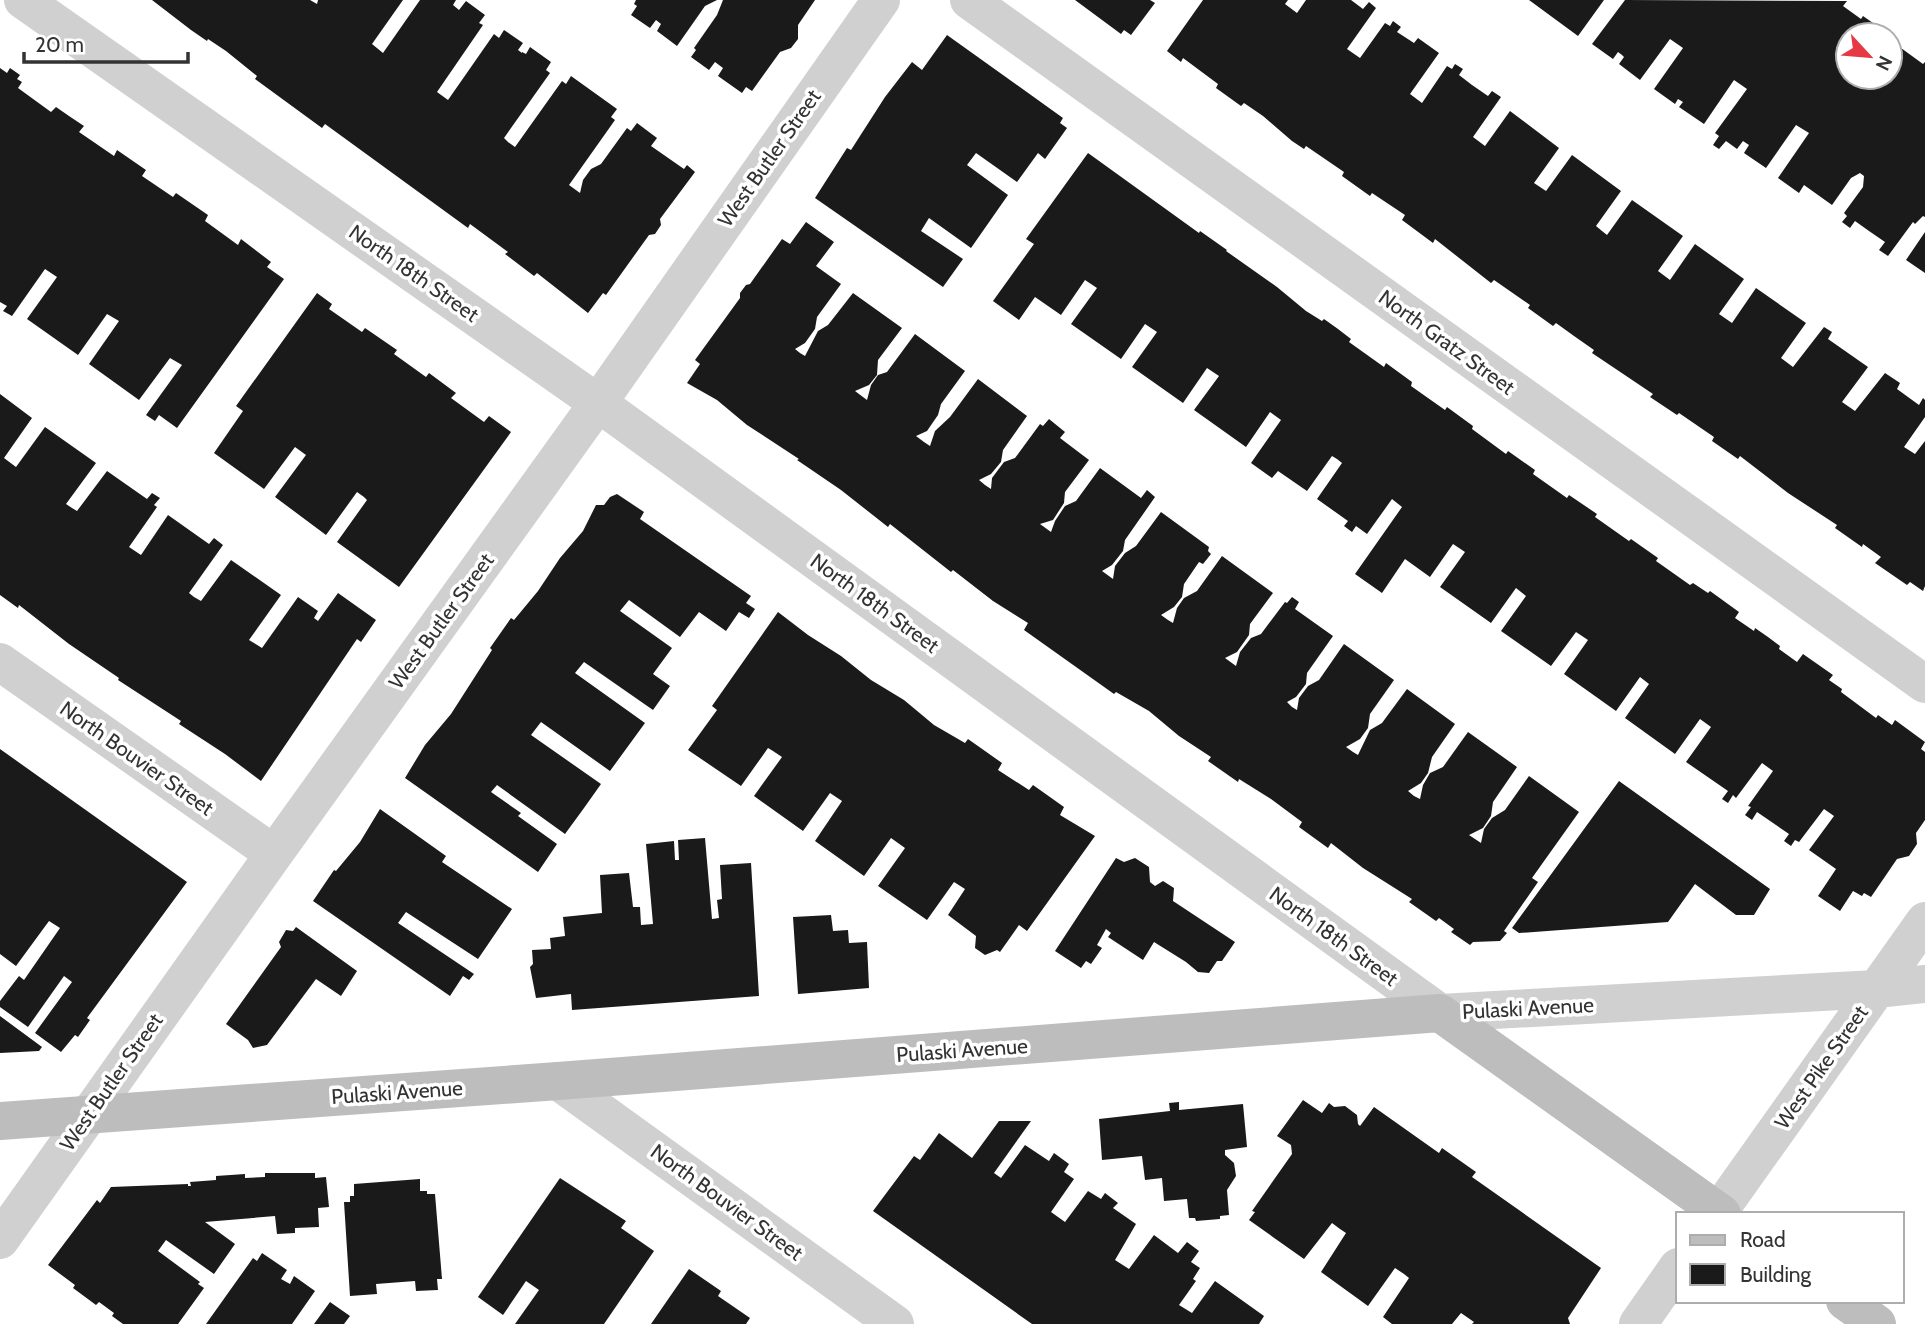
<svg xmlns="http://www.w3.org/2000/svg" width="1925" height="1324" viewBox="0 0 1925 1324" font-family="Cabin,sans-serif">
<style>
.building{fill:#1a1a1a}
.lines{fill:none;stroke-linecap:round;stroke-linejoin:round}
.street{stroke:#d0d0d0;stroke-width:38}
.secondary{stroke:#bdbdbd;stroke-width:38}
.labels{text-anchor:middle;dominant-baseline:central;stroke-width:7;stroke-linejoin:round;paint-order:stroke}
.street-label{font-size:21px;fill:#333;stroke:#fff}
</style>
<rect width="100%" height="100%" fill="#fff"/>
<path class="building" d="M152,0H310L317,4L318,0H403L372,44L383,53L420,0H456L453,5L459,10L466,1L485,15L479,23L483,25L437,92L448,100L494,34L499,38L504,30L523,43L518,50L522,53V52L526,54L530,47L551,62L546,70L550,73L504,138L508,142L515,147L562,81L566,84L571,76L617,109L611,117L615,120L569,185L580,193L583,180L591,169L601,164L627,128L631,131L637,123L657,138L651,146L684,169L687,165L695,172L660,219L661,225L655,234L649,235L606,295L603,293L588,313L537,273L534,276L505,254L508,252L470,224L468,228L325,124L322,128L255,79L257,76L226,51L208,39L207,41L191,30Z
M636,0H717L705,6L677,46L657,31L661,24L656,20L650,28L631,15L637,6L634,4Z
M723,0H815L798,25V39L791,48L780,52L752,91L746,87L742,93L718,76L723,68L715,62L709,70L691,57L696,50L694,48L717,15Z
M1075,0H1150L1155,3L1131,35L1124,30L1121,34Z
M1203,0H1288L1285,4L1297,13L1306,0H1351L1363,9L1369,2L1376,8L1347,49L1360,58L1385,23L1390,26L1393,21L1401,27L1397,32L1414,43L1418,38L1439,53L1410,94L1422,103L1447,66L1452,69L1455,64L1463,69L1459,75L1472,85L1488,96L1492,91L1501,97L1473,137L1485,146L1510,111L1559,148L1534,183L1546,191L1572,155L1621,191L1596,226L1602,231L1607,235L1632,200L1683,236L1658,271L1670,280L1695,244L1744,279L1719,314L1732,323L1756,288L1806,323L1781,358L1793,367L1824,327L1832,332L1828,339L1868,367L1842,402L1855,411L1885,373L1900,383L1897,389L1919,405L1923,398L1925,400V417L1904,447L1915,454L1925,441V586L1923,591L1910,582L1907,585L1875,563L1881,557L1863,544L1862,547L1835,528L1837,525L1788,493L1740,456L1738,459L1712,441L1714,437L1679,413L1677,415L1650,397L1653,394L1592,353L1594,350L1574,336L1556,323L1553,326L1528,308L1530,305L1494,280L1491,283L1435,239L1433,243L1402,220L1405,215L1372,193L1370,196L1342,176L1344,172L1306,146L1304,149L1292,141L1263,116L1244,103L1241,106L1216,88L1218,84L1183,58L1181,62L1167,51Z
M1529,0H1604L1578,36Z
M1625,0L1847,1L1843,6L1861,19L1863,16L1890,35H1848V77H1890V40L1923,64L1925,62V217L1923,216L1915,224L1913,222L1888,256L1879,250L1885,242L1869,231L1855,221L1850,228L1842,222L1847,216L1844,213L1863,187L1864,176L1860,173L1851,178L1832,205L1804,185L1799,193L1778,178L1809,133L1796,125L1766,168L1744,153L1749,145L1743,141L1737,149L1726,141L1719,149L1713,145L1719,136L1715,133L1747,89L1734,80L1704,124L1679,107L1683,102L1678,99L1675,104L1654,89L1683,48L1670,39L1640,80L1619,64L1624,57L1622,55L1618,52L1613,59L1592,44Z
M947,35L1063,118L1060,123L1067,128L1045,159L1038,153L1017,182L976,153L967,165L1008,195L971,248L929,218L921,231L963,259L943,287L815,198L847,148L851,150L885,97L912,62L922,70Z
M0,68L7,73L10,68L20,75L17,79L22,82L18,88L51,112L56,107L69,116L84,126L79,132L114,156L117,150L146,170L142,176L173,197L176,193L208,215L205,221L238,245L241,239L271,262L267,267L284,279L177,428L159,415L155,421L146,415L182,365L170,358L139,400L89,364L119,321L107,314L78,355L27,319L57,277L45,269L12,316L3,311L7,306L0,302Z
M1088,153L1199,233L1200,231L1227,250L1226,251L1277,287L1306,311L1322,321L1324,319L1338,329L1351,339L1349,342L1384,367L1386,363L1412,382L1411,386L1445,410L1447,407L1473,426L1472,429L1506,454L1508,451L1535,470L1533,474L1567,498L1569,495L1597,514L1595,517L1629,541L1631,539L1658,558L1656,561L1690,585L1693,583L1708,593L1710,591L1739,612L1735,618L1754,631L1755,628L1768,637L1780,646L1779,649L1797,662L1803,654L1833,675L1829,680L1842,689L1841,692L1876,718L1878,715L1892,725L1895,720L1925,742L1921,749L1925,752V820L1916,833L1917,844L1909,856L1897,859L1871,897L1864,893L1862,896L1853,891L1840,911L1818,896L1836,869L1809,850L1834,816L1824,809L1799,842L1795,840L1791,846L1784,841L1789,834L1757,812L1752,820L1745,815L1751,807L1748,806L1773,771L1762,763L1736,798L1733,795L1728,803L1722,799L1728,791L1686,762L1711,727L1700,719L1675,754L1625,718L1649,684L1640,677L1616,711L1564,674L1588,640L1576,632L1551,666L1501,631L1526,596L1516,588L1491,623L1440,587L1465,552L1453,544L1430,577L1405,559L1382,593L1355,574L1402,507L1392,499L1367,534L1356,526L1352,532L1344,526L1348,521L1317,499L1342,463L1337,459L1332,456L1307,491L1278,471L1272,478L1251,463L1281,420L1270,412L1246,447L1194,410L1219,376L1207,368L1183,403L1132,367L1157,332L1145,324L1121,359L1071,324L1097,288L1085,280L1061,315L1035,297L1019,320L993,301L1034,244L1026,239Z
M806,222L834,242L816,266L841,284L817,317L815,329L805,343L795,349L800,353L805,356L818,331L828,325L853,293L902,328L878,360L877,375L869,385L855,391L867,400L871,385L878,375L887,372L915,334L965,371L941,404L938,415L927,431L916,436L924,442L930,446L935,431L950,417L978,379L1027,416L1003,450L1001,462L991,474L979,480L985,485L991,489L992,478L1004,462L1015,458L1040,424L1043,426L1049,419L1065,432L1060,438L1089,460L1065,492L1064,503L1053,520L1040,524L1051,532L1055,521L1065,506L1076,501L1100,468L1141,498L1147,490L1155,497L1125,540L1123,551L1112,565L1102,571L1113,579L1115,566L1125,553L1136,546L1161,512L1209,547L1208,551L1211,554L1203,564L1199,562L1184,584L1182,597L1174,607L1161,615L1168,620L1173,623L1177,608L1184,598L1197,591L1222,556L1273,593L1250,624L1249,635L1237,652L1225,658L1236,666L1240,652L1251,638L1261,634L1285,602L1287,603L1292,597L1299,602L1295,609L1333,636L1307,673L1306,684L1296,697L1287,702L1292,707L1297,710L1299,698L1308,686L1319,680L1344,644L1394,680L1370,714L1368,728L1360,739L1346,747L1353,752L1358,755L1370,730L1382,723L1407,689L1455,724L1432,757L1428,773L1421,783L1408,791L1414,796L1420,799L1423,785L1430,773L1443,767L1468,732L1517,767L1493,802L1491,816L1483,828L1469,835L1481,843L1484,829L1492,818L1505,810L1529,776L1579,812L1532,878L1538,882L1504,931L1507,933L1500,941L1473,942L1470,945L1451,932L1454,929L1439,918L1436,921L1409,902L1412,899L1363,868L1331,843L1328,848L1299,827L1302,822L1271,799L1239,779L1238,782L1208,761L1211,757L1179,736L1149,711L1116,692L1114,694L1024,630L1028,623L993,601L953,570L951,572L890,524L888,527L841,490L797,460L799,459L747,425L717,400L687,383L700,364L695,360L740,298V293L746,285L750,284L782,239L790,244Z
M1925,232V273L1906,260Z
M317,293L332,304L329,309L362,332L365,328L397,350L394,354L426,377L429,373L456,393L451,398L484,422L489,416L511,432L399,587L337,542L367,500L364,497L357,492L326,535L275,497L306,455L295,447L264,489L214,453L243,411L236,406Z
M0,394L32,418L4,458L16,467L45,427L96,463L66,504L72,508L77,511L107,471L147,499L152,493L160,498L154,505L157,507L129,547L141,555L168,515L209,544L214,538L223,545L189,593L194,597L201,601L231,560L281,595L249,640L262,648L298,597L318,611L314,618L318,621L338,593L376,620L361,642L357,639L261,781L225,754L179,724L181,721L118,680L119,678L69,644L19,605L18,608L0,595Z
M617,494L644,512L640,519L751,596L746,603L755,609L749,618L739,612L726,631L699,612L680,637L629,600L620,611L672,648L653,674L670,686L653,710L584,662L575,673L645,723L610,771L541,722L531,735L601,784L584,808L565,834L497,785L491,792L521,813L518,816L557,844L538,872L405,778L425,745L451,714L492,650L490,648L511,618L514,620L538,591L560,558L583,531L596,505H604L610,497Z
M778,612L808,635L841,656L871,680L904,700L934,725L965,743L968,739L1002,763L998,770L1029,790L1033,785L1064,807L1060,815L1095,836L1027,931L1019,925L1000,952L997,950L985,955L975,948L976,936L948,915L965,889L954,882L927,920L878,886L905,848L891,838L864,876L815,841L842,801L830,793L803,831L754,796L782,757L773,751L768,748L741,786L688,750L717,710L712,706Z
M0,749L187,882L87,1018L90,1020L78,1037L75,1035L61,1052L35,1033L72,982L64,976L28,1027L0,1007V1001L19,976L24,980L60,928L49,921L16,966L0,954Z
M1619,781L1770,889L1754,915H1736L1695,884L1668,922L1519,933L1512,928Z
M380,809L446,856L442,862L512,909L478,959L406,912L398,923L474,974L469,980L463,976L450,996L313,901L334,870L336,871L360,842Z
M705,838L712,919L719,918L717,900L722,899L720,865L751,863L759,996L572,1010L571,994L536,998L530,967L533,964L532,950L551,949L550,938L565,936L563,917L602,913L600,875L629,873L633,907H640L641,925L653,924L646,844L674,841L675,860H679L678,840Z
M1116,858L1124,862L1135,858L1149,867L1150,882L1155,886L1163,881L1174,888L1173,901L1235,942L1222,961H1217L1209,973L1198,972L1186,962L1154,942L1143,960L1108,937L1111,933L1106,929L1097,945L1102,948L1091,964L1086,961L1081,968L1055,951Z
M831,915L833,931L848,930L849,943L867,942L869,988L798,994L793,917Z
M296,927L357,971L341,996L316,979L267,1045L253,1048L248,1040L226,1024L281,947L279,942L286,930L293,931Z
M0,1016L42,1047L39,1051L0,1053Z
M1303,1100L1322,1113L1329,1103L1334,1107L1345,1106L1357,1115L1358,1124L1360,1126L1374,1107L1439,1153L1442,1148L1476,1172L1472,1177L1601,1268L1568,1318L1570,1324H1472L1474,1322L1461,1313L1452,1324H1392L1383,1317L1409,1278L1404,1274L1395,1268L1368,1306L1321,1272L1346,1233L1340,1229L1332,1223L1304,1259L1249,1220L1255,1212L1252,1211L1292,1154L1291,1145L1277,1136Z
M1179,1102V1110L1243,1104L1247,1147L1225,1150V1155L1234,1163L1236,1176L1227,1190L1229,1215L1220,1216V1219L1196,1221L1195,1218H1189L1187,1199L1164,1201L1162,1178L1145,1180L1142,1156L1102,1160L1099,1119L1170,1111L1169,1103Z
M999,1121H1031L994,1173L1001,1178L1025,1145L1049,1161L1054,1153L1069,1164L1064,1172L1074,1179L1051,1212L1065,1222L1088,1191L1101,1199L1105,1193L1118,1203L1113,1208L1136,1224L1115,1260L1129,1269L1154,1235L1178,1253L1187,1242L1199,1251L1191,1262L1200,1268L1193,1279L1196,1281L1179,1305L1192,1313L1215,1281L1264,1316L1259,1324H1032L873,1211L914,1156L920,1160L939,1133L972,1158Z
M265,1173H315V1178L326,1177L329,1207L318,1208L319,1227L295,1228V1233L277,1234L275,1216L205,1222L235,1244L214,1274L166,1240L158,1251L200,1282L198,1284L204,1288L178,1324H123L112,1316L114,1313L99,1302L96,1305L73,1288L75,1285L48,1265L97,1200L100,1203L111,1187L188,1184V1186H191L190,1182L216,1180V1176L245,1174V1178L265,1177Z
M560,1178L626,1221L621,1228L654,1251L604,1324H515L539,1290L526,1281L503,1315L478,1297Z
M420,1179V1191H427V1194H435L442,1279H437L438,1290L416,1291L415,1281L376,1284L377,1294L350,1296L344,1202H350V1196H354V1184Z
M262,1253L287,1270L281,1279L290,1284L294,1276L315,1291L292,1324H206L253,1258L257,1261Z
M689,1269L721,1291L718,1296L750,1318L746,1324H651Z
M330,1302L350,1316L344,1324H314Z"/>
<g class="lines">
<path class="street" d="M23,0L598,403L1440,1013L1876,989L1925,984
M969,0L1925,684
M0,662L274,854
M558,1081L895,1324
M1717,1214L1925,921
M0,1240L274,854L598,403L881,0
M1638,1324L1678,1267"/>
<path class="secondary" d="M0,1121L558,1081L1440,1013L1722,1214
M1845,1301L1877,1324"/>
</g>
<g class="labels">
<g class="street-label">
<text transform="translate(769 158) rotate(-55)">West Butler Street</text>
<text transform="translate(414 273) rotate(35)">North 18th Street</text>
<text transform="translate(1447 342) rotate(36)">North Gratz Street</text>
<text transform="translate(875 603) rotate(36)">North 18th Street</text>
<text transform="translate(441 621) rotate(-54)">West Butler Street</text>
<text transform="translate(137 758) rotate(35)">North Bouvier Street</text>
<text transform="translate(1334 936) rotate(36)">North 18th Street</text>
<text transform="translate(1528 1008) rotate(-3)">Pulaski Avenue</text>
<text transform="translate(962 1050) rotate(-4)">Pulaski Avenue</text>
<text transform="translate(1821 1067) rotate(-55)">West Pike Street</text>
<text transform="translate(111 1082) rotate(-55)">West Butler Street</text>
<text transform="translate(397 1092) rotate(-4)">Pulaski Avenue</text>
<text transform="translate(727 1202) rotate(36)">North Bouvier Street</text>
</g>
</g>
<rect x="1676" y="1212" width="228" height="91" fill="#ffffff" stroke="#adadad" stroke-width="2"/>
<rect x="1690" y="1235" width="35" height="10" fill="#bdbdbd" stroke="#adadad" stroke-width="2"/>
<text x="1740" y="1247" font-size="21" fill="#333333">Road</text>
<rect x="1690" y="1264" width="35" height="21" fill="#1a1a1a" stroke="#adadad" stroke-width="2"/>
<text x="1740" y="1282" font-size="21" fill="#333333">Building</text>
<g transform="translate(1869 56) rotate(116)"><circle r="33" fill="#ffffff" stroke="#adadad" stroke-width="2"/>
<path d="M0-5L12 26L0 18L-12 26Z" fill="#e63946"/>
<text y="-10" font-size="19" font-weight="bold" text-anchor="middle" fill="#333333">N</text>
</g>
<path d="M24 52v10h164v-10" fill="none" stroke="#333333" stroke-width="3.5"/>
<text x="35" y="52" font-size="21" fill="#333333" stroke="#ffffff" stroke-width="5" paint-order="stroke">20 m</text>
</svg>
